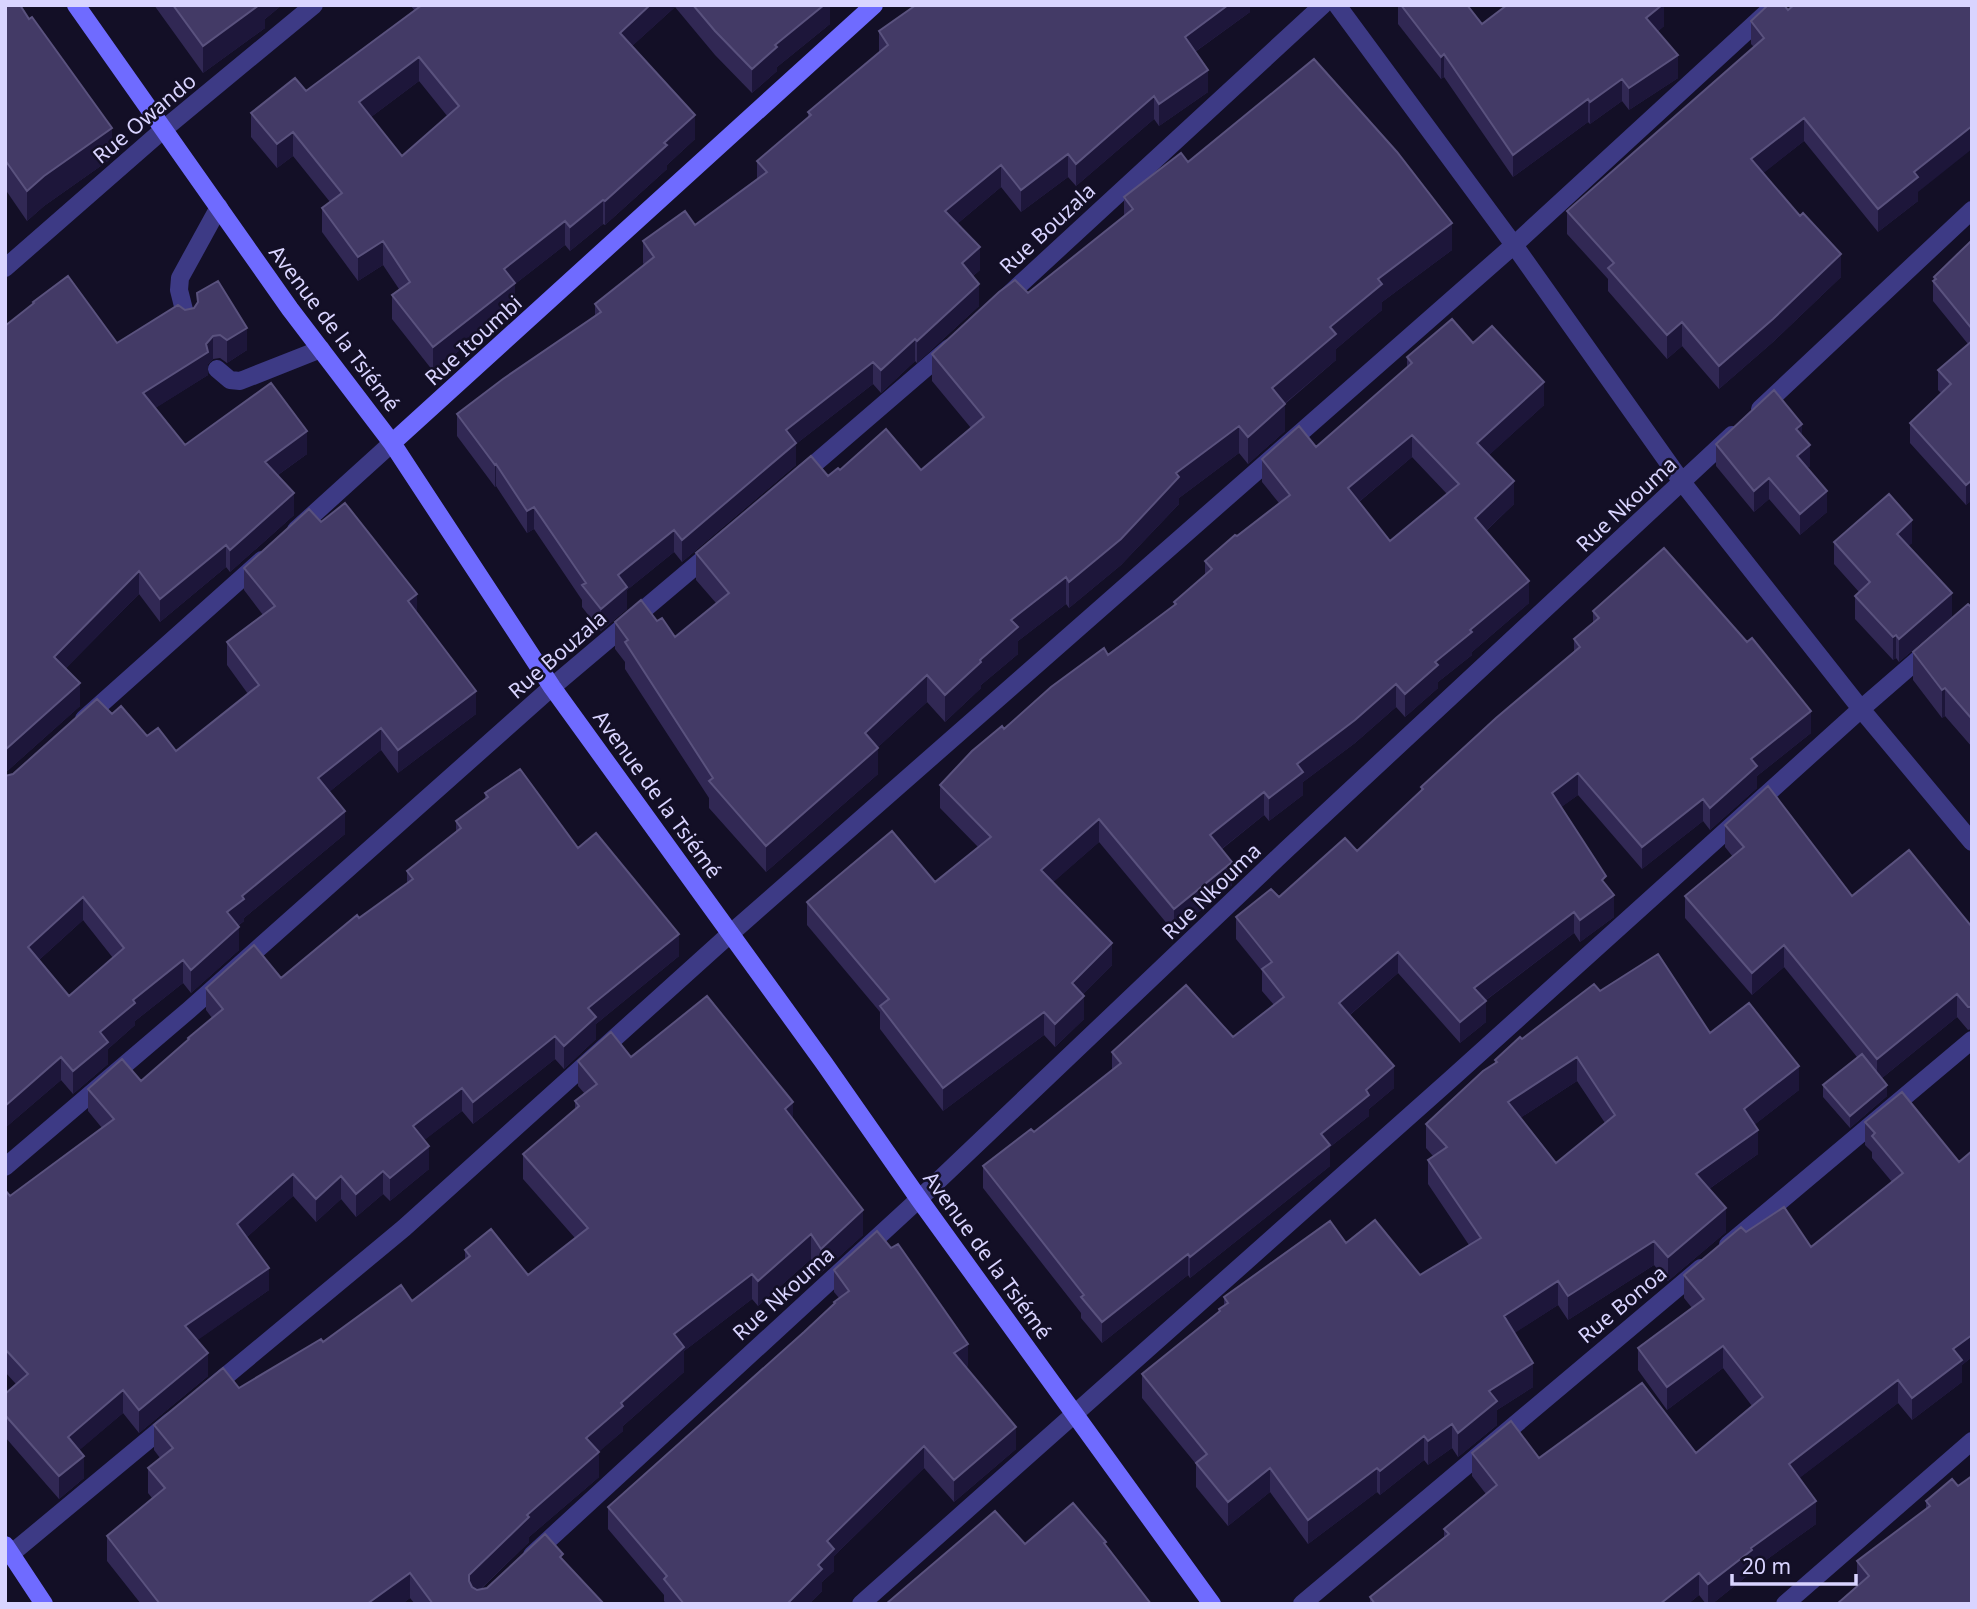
<svg xmlns="http://www.w3.org/2000/svg" width="1977" height="1609" viewBox="0 0 1977 1609" font-family="'Noto Sans',sans-serif">
<style>
.lines{fill:none;stroke-linecap:round;stroke-linejoin:round}
.lane{stroke:#3d3a85;stroke-width:18}
.street{stroke:#3d3a85;stroke-width:18}
.secondary{stroke:#6f6bff;stroke-width:18}
.wall{fill:#312854;fill-rule:evenodd}
.shaded-wall{fill:#1d163a}
.building{fill:#433a66;stroke:#5a527e;stroke-width:2;fill-rule:evenodd}
.labels{text-anchor:middle;dominant-baseline:central;stroke-width:5;stroke-linejoin:round;paint-order:stroke}
.street-label{font-size:21px;fill:#d9d4ff;stroke:#130f26}
</style>
<rect width="100%" height="100%" fill="#130f26"/>
<g class="lines">
<path class="lane" d="M187,322L179,290L180,278L219,207
M217,369L230,380L240,381L321,349"/>
<path class="street" d="M1337,5L1514,245L1682,482L1861,709L1972,842
M5,268L164,129L314,5
M1004,299L1323,5
M1760,409L1972,210
M798,478L949,348
M296,530L392,443
M84,719L262,560
M5,1167L189,1010L552,687L713,551
M1728,1245L1972,1040
M209,1390L404,1228L730,934L1514,245L1775,5
M12,1553L171,1421
M532,1555L919,1199L1287,849L1732,435
M861,1604L1451,1079L1861,709L1929,650
M1302,1604L1701,1268
M1785,1604L1972,1441"/>
<path class="secondary" d="M76,5L290,309L392,443L552,687L824,1063L919,1199L1212,1604
M392,443L874,5
M5,1545L44,1604"/>
</g>
<path class="wall" d="M5,5L112,158L44,206L27,221L5,189Z
M154,5H282L265,19V28L203,73Z
M410,5H830V24L777,67V71L752,93L715,55L675,7L632,46L695,139L667,165V169L605,225L603,224L570,251L565,245L515,284V307L433,371L392,319V295L399,289L383,265L358,281L322,232V208L330,202L293,156L277,168L251,137V113L306,91L415,11ZM419,81L448,117L402,156L371,117Z
M1250,5V12L1195,52L1208,92L1159,126L1154,119L1076,186L1068,177L1021,212L1001,187L957,224L980,270L973,276L979,306L917,363L915,361L881,393L873,384L796,444V465L682,562L674,552L627,590V609L601,631L582,607V600L534,529L527,533L496,486L495,487L457,436V414L595,316V304L644,265L643,263V241L695,225L757,179V161L808,117V112L879,53V31Z
M1398,5H1467L1482,24L1664,5V26L1657,32L1678,78L1629,110L1622,101L1590,124L1588,122L1513,177L1444,77L1441,79L1398,24Z
M1751,21L1918,192V201L1878,232L1804,141L1763,173L1841,277L1773,342L1719,389L1682,346L1667,359L1608,291V279L1567,234V211L1754,47L1751,44Z
M1188,162L1452,250L1382,302V310L1336,349V360L1285,404V431L1248,464L1239,453L1179,498V504L1121,565L1069,608L1066,604L1018,641V654L981,685V688L945,722L927,702L878,747V774L766,872L709,808V798L625,669V662L615,649V622L657,621L675,637L716,603L696,580V553L840,470H921L971,428L932,381V354L1028,293L1124,217V197Z
M1972,240V500L1966,505L1910,443V423L1941,393L1938,390V370L1968,344L1933,301V281L1934,277Z
M197,293L247,350L227,363L220,358L213,359L208,364V375L155,408L185,445L307,454L278,475L294,515L230,572L226,567L160,622L139,594L66,668L80,706L5,773L33,302L117,343L185,310L194,308L197,303Z
M1473,343L1544,405L1489,455L1514,504L1486,531L1529,603L1472,652V655L1438,682V688L1405,717L1396,707L1355,743L1303,782V795L1269,821L1264,815L1222,849L1232,885L1174,932L1099,842L1053,882L1112,965L1083,994L1084,1019L1055,1047L1044,1035L943,1111L880,1029V1012L807,925V902L935,882L978,847L940,808V785L1004,729L1174,606V602L1205,575V561L1279,503L1262,482V459L1316,447L1407,367V357ZM1412,457L1447,494L1390,541L1359,502Z
M1802,435L1810,466L1807,468L1827,512L1800,535L1769,499L1754,512L1716,466V444Z
M321,522L417,613L476,714L398,773L381,750L329,792L345,834L244,918V921L238,926L239,950L191,993L183,983L135,1021V1025L108,1049V1064L73,1094L61,1080L5,1128V776L13,774L112,714L147,736L176,751L248,694L227,665V642L263,615L244,590V568ZM83,920L113,958L69,996L39,960Z
M1834,542L1912,543L1908,546L1952,616L1899,662L1896,658L1893,660L1855,619V596L1859,592L1834,564Z
M1972,608V747L1945,716L1942,718L1913,680V652Z
M1593,611L1811,733L1757,776V788L1710,830L1703,821L1642,869L1578,795L1561,807L1606,886L1614,917L1580,942L1574,933L1485,1001L1486,1022L1460,1043L1398,973L1350,1015L1394,1088L1369,1109V1116L1330,1147V1166L1190,1278L1188,1275L1102,1343L1081,1318V1313L983,1188V1166L1034,1132L1112,1070V1052L1233,1037L1274,1005L1262,991V971L1236,939V917L1279,897L1357,851L1421,792V787L1574,653V639L1593,624Z
M485,793L578,848L679,956L596,1024V1039L564,1069L555,1059L473,1124L462,1111L424,1140L429,1169L390,1201L383,1194L356,1217L341,1199L316,1222L293,1196L247,1237L269,1290L197,1340L208,1376L139,1433L123,1413L79,1450L84,1478L59,1499L5,1437V1394L16,1384L5,1372V1190L10,1196L102,1128L88,1111V1089L141,1081L188,1040V1038L212,1018L206,1010V988L281,978L359,918L407,883V871L456,833V821L485,799Z
M1725,825L1852,896L1972,927V1029L1968,1030L1957,1017L1882,1078L1887,1096L1850,1128L1823,1097V1085L1857,1057L1784,967L1752,995L1685,918V896L1733,857L1725,847Z
M1600,991L1710,1033L1799,1090L1754,1125L1758,1154L1709,1189L1726,1232L1668,1281L1654,1265L1568,1320L1558,1305L1514,1333L1533,1387L1497,1410V1425L1458,1457L1452,1448L1428,1465L1424,1460L1380,1495L1377,1492L1308,1544L1270,1492L1228,1526L1196,1487V1464L1142,1398V1374L1219,1312V1309L1224,1306V1297L1346,1243L1420,1275L1469,1245L1428,1184V1160L1433,1156L1426,1148V1124L1495,1063V1060L1522,1039ZM1577,1081L1605,1123L1556,1163L1520,1118Z
M631,1057L793,1120L863,1235L821,1273L811,1259L758,1306L752,1299L684,1351V1372L623,1426V1431L598,1452L599,1477L529,1537V1542L480,1590L563,1560L604,1604H415L410,1598L402,1604H141L107,1561V1536L152,1498L148,1493V1468L160,1458L154,1450V1425L239,1388L323,1342L412,1301L465,1260V1250L528,1275L575,1238L523,1179V1154L575,1109V1101L585,1094L578,1086V1061Z
M1865,1122L1959,1162L1972,1151V1357L1962,1365V1382L1912,1420L1898,1403L1799,1478L1816,1524L1752,1570V1572L1712,1604H1706L1699,1595L1688,1604H1370V1597L1444,1537V1529L1486,1494L1472,1476V1453L1539,1458L1696,1453L1752,1406L1723,1368L1667,1410L1638,1370V1348L1692,1308L1684,1298V1275L1746,1232L1811,1247L1892,1182L1872,1158V1152L1865,1145Z
M834,1270L968,1366L966,1367L1016,1449L954,1502L924,1468L834,1556V1571L822,1582V1591L809,1604H666L664,1601V1595L608,1529V1507L834,1305V1302L839,1298L834,1292Z
M1958,1486L1972,1604L1859,1585L1857,1582V1561L1926,1509V1501Z"/>
<path class="shaded-wall" d="M259,5H282L265,19V28L203,73V46Z
M650,5H675V7L620,57V33Z
M824,5H830V24L777,67V71L752,93V69L775,45Z
M1228,5H1250V12L1185,59V37Z
M1662,5H1664V26L1646,41V18Z
M1444,54V77L1441,79V57Z
M1678,55V78L1629,110V88Z
M419,57V81L359,126V102Z
M1208,70V92L1159,126V104Z
M1622,79V101L1590,124V102Z
M1154,96V119L1076,186V164Z
M1588,99V122L1513,177V155Z
M695,115V139L667,165V169L605,225V201L664,143Z
M1804,118V141L1751,183V159Z
M1972,126V149L1918,192V201L1878,232V209L1914,172Z
M112,128V158L44,206L27,221V191L44,176Z
M293,132V156L277,168V144Z
M1068,154V177L1021,212V190Z
M1001,165V187L945,234V211Z
M603,200V224L570,251V227Z
M565,221V245L515,284V307L433,371V347L504,269Z
M1452,223V250L1382,302V310L1336,349V360L1272,414V388L1378,279Z
M383,241V265L358,281V257Z
M980,247V270L962,285V263Z
M1841,254V277L1773,342L1719,389V366Z
M979,284V306L917,363V341Z
M1682,322V346L1667,359V335Z
M247,328V350L227,363V340Z
M213,336V359L208,364V375L143,416V393L206,344Z
M915,339V361L881,393V370Z
M873,362V384L796,444V465L682,562V540L786,430Z
M1544,382V405L1477,466V443Z
M1285,404V431L1248,464V437Z
M1802,424V445L1796,429Z
M1239,426V453L1179,498V504L1121,565L1069,608V582L1176,473Z
M307,431V454L265,484V462Z
M1412,435V457L1348,511V488Z
M1810,445V466L1797,477V456Z
M496,464V486L495,487V465Z
M1769,478V499L1754,512V491Z
M1972,480V500L1966,505V485Z
M1514,481V504L1475,541V518Z
M1827,491V512L1800,535V514Z
M294,493V515L230,572V550Z
M534,507V529L527,533V511Z
M1912,520V543L1897,556V534Z
M674,530V552L627,590V609L601,631V609L618,575Z
M226,545V567L160,622V599Z
M139,571V594L54,680V657Z
M1066,577V604L1018,641V654L981,685V688L945,722V695L980,660L1011,620Z
M1529,581V603L1472,652V655L1438,682V688L1405,717V694L1435,662L1470,630Z
M1952,593V616L1899,662V639Z
M417,594V616L408,601Z
M1896,635V658L1893,660V637Z
M927,675V702L865,759V733Z
M80,683V706L5,773V750Z
M1396,684V707L1355,743L1303,782V795L1269,821V798L1297,764Z
M1945,688V716L1942,718V690Z
M476,691V714L398,773V750Z
M1811,711V733L1757,776V788L1710,830V808L1751,759Z
M381,728V750L318,801V778Z
M878,748V774L766,872V846Z
M1578,773V795L1552,814V793Z
M1264,792V815L1210,858V835Z
M1703,799V821L1642,869V847Z
M345,811V834L244,918V921L227,934V912L242,896Z
M1099,819V842L1041,893V870Z
M1232,862V885L1174,932V909Z
M1614,895V917L1580,942V920Z
M83,897V920L28,970V947Z
M1574,912V933L1474,1009V988Z
M239,927V950L191,993V970Z
M679,934V956L596,1024V1039L564,1069V1046L588,1008Z
M1112,943V965L1072,1005V983Z
M1784,945V967L1752,995V973Z
M1398,952V973L1339,1024V1003Z
M183,960V983L135,1021V1025L108,1049V1064L73,1094V1071L100,1032L133,1000Z
M1957,994V1017L1877,1082V1059Z
M1084,996V1019L1055,1047V1024Z
M1486,1001V1022L1460,1043V1022Z
M1044,1012V1035L943,1111V1088Z
M555,1036V1059L473,1124V1102Z
M61,1057V1080L5,1128V1106Z
M1577,1057V1081L1508,1126V1102Z
M1394,1066V1088L1369,1109V1116L1330,1147V1166L1190,1278V1257L1366,1090Z
M1799,1066V1090L1744,1133V1109Z
M1887,1085V1096L1850,1128V1116Z
M462,1088V1111L413,1149V1126Z
M793,1102V1127L785,1109Z
M1758,1130V1154L1696,1198V1174Z
M429,1146V1169L390,1201V1178Z
M383,1171V1194L356,1217V1194Z
M293,1174V1196L237,1246V1224Z
M341,1176V1199L316,1222V1199Z
M1726,1208V1232L1668,1281V1257Z
M863,1210V1235L821,1273V1249Z
M811,1234V1259L758,1306V1281Z
M1654,1241V1265L1568,1320V1296Z
M1188,1254V1275L1102,1343V1322Z
M269,1268V1290L185,1349V1326Z
M752,1274V1299L684,1351V1372L623,1426V1431L586,1463V1438L621,1403L674,1334Z
M1558,1281V1305L1504,1340V1316Z
M1972,1335V1357L1962,1365V1382L1912,1420V1398L1953,1349Z
M968,1344V1366L954,1375V1353Z
M1723,1346V1368L1667,1410V1387Z
M208,1353V1376L139,1433V1410Z
M1533,1363V1387L1497,1410V1425L1458,1457V1433L1489,1391Z
M1898,1380V1403L1789,1486V1464Z
M123,1390V1413L68,1460V1437Z
M1452,1424V1448L1428,1465V1441Z
M1016,1427V1449L954,1502V1480Z
M1424,1436V1460L1380,1495V1471Z
M924,1446V1468L834,1556V1571L822,1582V1591L809,1604H787L818,1565L827,1541Z
M599,1452V1477L529,1537V1542L469,1600V1575L527,1515Z
M84,1456V1478L59,1499V1476Z
M1270,1468V1492L1228,1526V1502Z
M1377,1468V1492L1308,1544V1520Z
M1816,1501V1524L1752,1570V1572L1712,1604H1708V1584L1751,1548Z
M410,1573V1598L402,1604H367Z
M1699,1573V1595L1688,1604H1660Z"/>
<path class="building" d="M5,5H20L29,19L32,17L112,128L44,176L27,191L5,160Z
M173,5H259L203,46Z
M422,5H650L620,33L695,115L664,143L667,145L605,201L603,200L570,227L565,221L504,269L515,283L433,347L392,295L410,282L383,241L358,257L322,208L342,193L293,132L277,144L251,113L295,78L306,91ZM419,57L459,106L402,156L359,102Z
M693,5H824L775,45L777,47L752,69L715,31Z
M916,5H1228L1185,37L1208,70L1159,104L1154,96L1076,164L1068,154L1021,190L1001,165L945,211L980,247L962,263L979,284L917,341L915,339L881,370L873,362L786,430L796,443L682,540L674,530L618,575L627,587L601,609L582,585L586,583L534,507L527,511L496,464L495,465L457,414L503,379L601,312L595,304L654,257L643,241L685,211L695,225L767,172L757,161L811,115L808,112L888,45L879,31Z
M1401,5H1467L1482,24L1507,5H1662L1646,18L1678,55L1629,88L1622,79L1590,102L1588,99L1513,155L1444,54L1441,57Z
M1768,5H1784L1788,10L1794,5H1972V126L1914,172L1918,177L1878,209L1804,118L1751,159L1800,216L1803,213L1841,254L1773,319L1719,366L1682,322L1667,335L1608,268L1614,263L1567,211L1764,38L1751,21Z
M1314,59L1397,152L1452,223L1378,279L1382,284L1330,327L1336,334L1272,388L1285,404L1248,437L1239,426L1176,473L1179,477L1121,539L1069,582L1066,577L1011,620L1018,627L980,660L981,662L945,695L927,675L865,733L878,748L766,846L709,781L713,778L625,642L628,640L615,622L641,600L657,621L662,618L675,637L729,593L696,553L811,456L828,476L838,468L840,470L886,429L921,470L984,417L932,354L999,292L1015,280L1028,293L1133,209L1124,197L1181,153L1188,162Z
M1972,240V329L1933,281L1936,279L1934,277Z
M68,276L117,343L178,305L185,310L194,308L198,302L197,293L218,281L247,328L227,340L220,335L213,336L206,344L208,352L143,393L185,445L271,383L307,431L265,462L294,493L230,550L226,545L160,599L139,571L54,657L80,683L5,750V326L34,303L33,302Z
M1452,319L1473,343L1492,326L1544,382L1477,443L1514,481L1475,518L1529,581L1470,630L1472,632L1435,662L1438,665L1405,694L1396,684L1355,720L1297,764L1303,772L1269,798L1264,792L1210,835L1232,862L1174,909L1099,819L1041,870L1112,943L1072,983L1084,996L1055,1024L1044,1012L943,1088L880,1006L889,999L807,902L892,831L935,882L991,837L940,785L972,751L1002,726L1004,729L1051,687L1104,648L1108,655L1176,604L1174,602L1212,569L1205,561L1235,535L1237,536L1290,495L1262,459L1299,426L1316,447L1412,363L1407,357ZM1412,435L1459,484L1390,541L1348,488Z
M1972,341V480L1966,485L1910,423L1951,384L1938,370Z
M1774,390L1802,424L1796,429L1810,445L1797,456L1827,491L1800,514L1769,478L1754,491L1716,444Z
M1889,494L1912,520L1897,534L1952,593L1899,639L1896,635L1893,637L1855,596L1870,582L1834,542Z
M345,503L417,594L408,601L476,691L398,750L381,728L318,778L345,811L242,896L244,899L227,912L239,927L191,970L183,960L133,1000L135,1003L100,1032L108,1042L73,1071L61,1057L5,1106V776L13,774L97,699L112,714L121,706L147,736L158,728L176,751L259,685L227,642L275,606L244,568L309,509L321,522ZM83,897L124,948L69,996L28,947Z
M1664,548L1747,642L1752,638L1811,711L1751,759L1757,766L1710,808L1703,799L1642,847L1578,773L1552,793L1606,876L1602,880L1614,895L1580,920L1574,912L1474,988L1486,1001L1460,1022L1398,952L1339,1003L1394,1066L1366,1090L1369,1095L1321,1134L1330,1145L1190,1257L1188,1254L1102,1322L1081,1297L1084,1295L983,1166L1031,1129L1034,1132L1121,1063L1112,1052L1186,985L1233,1037L1284,997L1262,969L1272,962L1236,917L1271,889L1279,897L1345,838L1357,851L1423,789L1421,787L1496,718L1580,647L1574,639L1599,618L1593,611Z
M1968,604L1972,608V719L1945,688L1942,690L1913,652Z
M520,769L578,848L596,833L679,934L588,1008L596,1017L564,1046L555,1036L473,1102L462,1088L413,1126L429,1146L390,1178L383,1171L356,1194L341,1176L316,1199L293,1174L237,1224L269,1268L185,1326L208,1353L139,1410L123,1390L68,1437L84,1456L59,1476L5,1415V1394L28,1374L5,1349V1190L10,1196L114,1119L88,1089L122,1059L141,1081L189,1039L188,1038L223,1009L206,988L254,945L281,978L357,915L359,918L413,879L407,871L461,828L456,821L488,797L485,793Z
M1768,786L1852,896L1909,850L1972,927V1007H1968L1957,994L1877,1059L1784,945L1752,973L1685,896L1744,847L1725,825Z
M1658,954L1710,1033L1749,1003L1799,1066L1744,1109L1758,1130L1696,1174L1726,1208L1668,1257L1654,1241L1568,1296L1558,1281L1504,1316L1533,1363L1489,1391L1497,1401L1458,1433L1452,1424L1428,1441L1424,1436L1380,1471L1377,1468L1308,1520L1270,1468L1228,1502L1196,1463L1207,1454L1142,1374L1220,1311L1219,1309L1228,1303L1224,1297L1330,1221L1346,1243L1375,1220L1420,1275L1481,1238L1428,1160L1447,1147L1426,1124L1483,1071L1497,1062L1495,1060L1520,1037L1522,1039L1594,984L1600,991ZM1577,1057L1615,1115L1556,1163L1508,1102Z
M707,996L793,1102L785,1109L863,1210L821,1249L811,1234L758,1281L752,1274L674,1334L684,1347L621,1403L623,1406L586,1438L599,1452L527,1515L529,1517L469,1575V1581L472,1587L477,1590L487,1588L545,1534L563,1554L560,1557L604,1604H433L410,1573L367,1604H160L107,1536L165,1488L148,1468L173,1448L154,1425L223,1368L239,1388L321,1339L323,1342L401,1285L412,1301L470,1256L465,1250L491,1229L528,1275L588,1228L523,1154L579,1106L575,1101L597,1084L578,1061L611,1032L631,1057Z
M1862,1054L1887,1085L1850,1116L1823,1085Z
M1902,1092L1959,1162L1972,1151V1335L1953,1349L1962,1360L1912,1398L1898,1380L1789,1464L1816,1501L1751,1548L1752,1550L1708,1584L1699,1573L1660,1604H1375L1370,1597L1449,1534L1444,1529L1497,1485L1472,1453L1511,1421L1539,1458L1642,1383L1696,1453L1763,1397L1723,1346L1667,1387L1638,1348L1704,1299L1684,1275L1741,1227L1746,1232L1784,1207L1811,1247L1903,1173L1872,1136L1875,1133L1865,1122Z
M877,1231L891,1248L898,1244L968,1344L954,1353L1016,1427L954,1480L924,1446L827,1541L834,1549L818,1565L822,1569L787,1604H684L664,1579L667,1576L608,1507L804,1332L835,1303L834,1302L849,1291L834,1270Z
M1972,1476V1604H1837L1869,1576L1857,1561L1930,1506L1926,1501L1952,1479L1958,1486Z
M1073,1503L1106,1542L1104,1543L1151,1604H886L995,1511L1025,1544Z"/>
<g class="labels">
<g class="street-label">
<text transform="translate(144 118) rotate(-40)">Rue Owando</text>
<text transform="translate(1047 228) rotate(-43)">Rue Bouzala</text>
<text transform="translate(335 328) rotate(53)">Avenue de la Tsiémé</text>
<text transform="translate(473 340) rotate(-42)">Rue Itoumbi</text>
<text transform="translate(1626 504) rotate(-43)">Rue Nkouma</text>
<text transform="translate(557 654) rotate(-41)">Rue Bouzala</text>
<text transform="translate(658 794) rotate(54)">Avenue de la Tsiémé</text>
<text transform="translate(1211 891) rotate(-44)">Rue Nkouma</text>
<text transform="translate(988 1255) rotate(54)">Avenue de la Tsiémé</text>
<text transform="translate(783 1293) rotate(-42)">Rue Nkouma</text>
<text transform="translate(1622 1304) rotate(-40)">Rue Bonoa</text>
</g>
</g>
<rect width="1977" height="1609" fill="none" stroke="#d9d4ff" stroke-width="14"/>
<path d="M1732 1574v10h124v-10" fill="none" stroke="#d9d4ff" stroke-width="3.5"/>
<text x="1742" y="1574" font-size="21" fill="#d9d4ff" stroke="#130f26" stroke-width="5" paint-order="stroke">20 m</text>
</svg>
